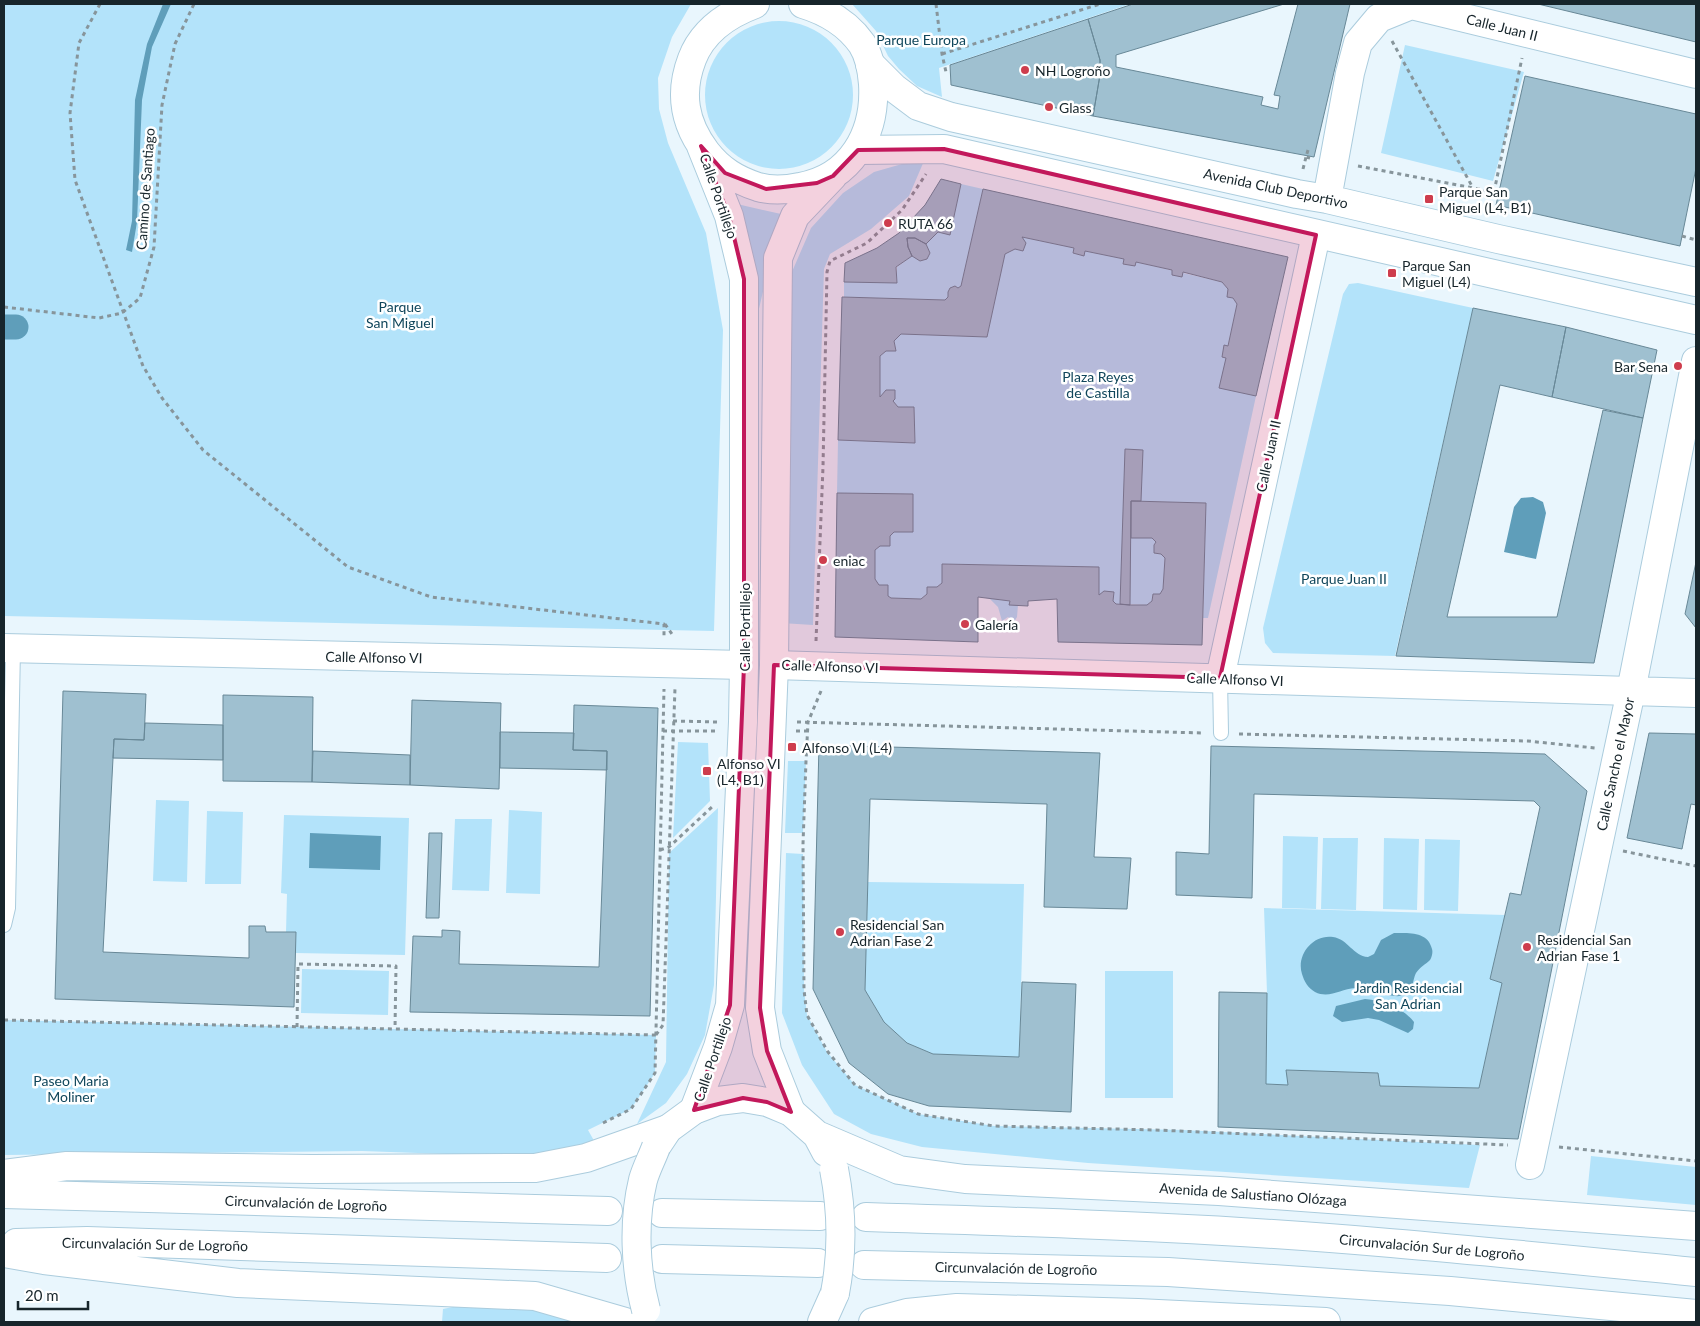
<svg xmlns="http://www.w3.org/2000/svg" width="1700" height="1326" viewBox="0 0 1700 1326" font-family="Lato,sans-serif">
<style>
.green{fill:#b3e3fa}
.water{fill:#5f9eba}
.lines{fill:none;stroke-linecap:round;stroke-linejoin:round}
.canal{stroke:#5f9eba;stroke-width:25}
.building{fill:#9fc0d0;stroke:#688897}
.service-casing{stroke:#abccdd;stroke-width:16}
.minor-casing{stroke:#abccdd;stroke-width:30}
.secondary-casing{stroke:#abccdd;stroke-width:30}
.primary-casing{stroke:#abccdd;stroke-width:30}
.trunk-casing{stroke:#abccdd;stroke-width:30}
.path{stroke:#87959b;stroke-width:3;stroke-dasharray:4 4;stroke-linecap:butt}
.service{stroke:#fff;stroke-width:14}
.minor{stroke:#fff;stroke-width:28}
.secondary{stroke:#fff;stroke-width:28}
.primary{stroke:#fff;stroke-width:28}
.trunk{stroke:#fff;stroke-width:28}
.primary-bridge-casing{stroke:#abccdd;stroke-width:30;stroke-linecap:butt}
.primary-bridge{stroke:#fff;stroke-width:28}
.marked{fill:#c2185b;fill-opacity:0.2;stroke:#c2185b;stroke-width:4;stroke-linejoin:round}
.poi-dot{fill:#ce3d4d;stroke:#fff;stroke-width:2}
.labels{text-anchor:middle;dominant-baseline:central;stroke-width:5;stroke-linejoin:round;paint-order:stroke}
.street-label{font-size:14px;fill:#17252b;stroke:#fff}
.park-label{font-size:14px;fill:#10465b;stroke:#fff}
.poi-label{font-size:14px;fill:#17252b;stroke:#fff;text-anchor:start}
</style>
<rect width="100%" height="100%" fill="#e9f6fd"/>
<path class="green" d="M4,4H691L672,37L658,78L659,109L668,143L706,233L723,330L714,631L4,616Z
M852,4H1130L939,68L942,97L917,86L899,69L888,56L876,31Z
M705 95a74 74 0 1 1 148 0a74 74 0 1 1-148 0Z
M1405,45L1524,72L1493,181L1381,153Z
M924,161L909,196L871,229L830,254L824,269L813,625L781,623L791,274L811,228L843,193L874,172L909,162Z
M961,184L983,189L961,286L958,288L955,286L950,288L948,292V297L945,300L844,297V282H897V267L912,256L920,261L927,259L930,253L926,244L938,232L950,234Z
M737,204L781,214L758,313Z
M1022,237L1074,248L1073,253L1083,256L1085,251L1124,259L1123,264L1135,266L1136,262L1222,282L1228,289L1227,296L1233,298L1237,304L1228,346H1224L1222,357L1226,358L1256,396L1208,618H1203L1206,503L1132,501L1131,538H1152L1156,542L1154,545V553L1161,554L1165,558L1163,589L1160,594H1153L1152,601L1147,605L1116,604L1113,601L1114,592L1099,595L1098,567L943,564L942,583L937,587H928L927,594L921,599L891,598L888,596V585H879L875,579V550L880,546H890V536L894,532H913V494L837,493L838,440L915,443L914,407H898L893,401L895,399V391H886L880,397V356L886,351H896L894,341L901,334L987,337L1005,254L1015,249L1023,251L1025,243Z
M1358,283L1473,308L1395,656L1273,653L1265,643L1263,628L1343,294L1349,284Z
M989,598L1010,601V605H1018L1017,617L1014,622L1008,617L1002,621L998,607Z
M678,742L708,743L710,801L673,838Z
M788,761H806L803,833H785Z
M156,800L189,801L187,882L153,881Z
M718,808L714,985L705,1035L687,1074L666,1103L637,1124L666,1062L669,853Z
M509,810L542,812L540,894L506,893Z
M207,811L243,812L241,884H205Z
M284,815L409,818L405,955L295,953L296,933L286,932L287,894L281,893Z
M455,819H492L489,891L452,890Z
M1283,836L1318,837L1316,909L1282,908Z
M1323,838H1358L1356,910L1321,909Z
M1384,838L1419,839L1417,910L1383,909Z
M1425,839L1460,840L1458,911L1424,910Z
M786,853L803,854L804,990L807,1015L827,1052L855,1085L918,1114L994,1126L1183,1130L1480,1145L1469,1188L1088,1163L922,1147L871,1134L834,1114L802,1065L782,1013Z
M868,882L1024,884L1019,1057L933,1054L907,1043L884,1022L865,990Z
M1264,908L1505,915L1490,979L1502,983L1479,1088L1380,1086L1378,1073L1287,1070L1288,1085L1266,1084L1267,993Z
M302,969L389,971L388,1015L301,1013Z
M1105,971H1173V1098H1105Z
M4,1020L656,1035L655,1073L631,1109L588,1130L597,1146L535,1157L362,1151L4,1155Z
M1591,1156L1696,1167V1205L1587,1195Z
M505,1303L591,1322H442L443,1309L467,1304Z"/>
<path class="water" d="M163,4H171L152,47L142,100L137,222L132,252L126,250L132,221L135,100L147,44Z
M1533,497L1543,502L1546,513L1536,559L1504,552L1514,507L1521,498Z
M310,833L381,836L380,870L309,868Z
M1394,933C1408,933 1428,931 1432,949C1433,952 1432,957 1430,960C1426,964 1420,967 1416,973C1412,981 1414,991 1404,995C1392,1000 1370,987 1355,988C1341,989 1329,999 1315,992C1308,988 1304,981 1302,974C1296,956 1312,934 1333,937C1348,939 1353,956 1368,957L1374,954L1381,940Z
M1365,999C1384,1001 1402,1007 1414,1022L1413,1029L1408,1033L1379,1020L1368,1018L1342,1022L1333,1016L1336,1006Z"/>
<g class="lines">
<path class="canal" d="M4,327H16"/>
</g>
<path class="building" d="M1133,4H1284L1116,55V67L1263,97L1261,105L1278,109L1280,96L1274,95L1298,4H1350L1314,157L1093,116L1100,75V60L1088,19Z
M1538,4H1696V42Z
M1088,19L1100,60V75L1093,116L951,85L950,65Z
M1525,76L1696,114V168L1680,246L1496,205Z
M941,179L961,184L950,235L938,232L926,244L915,238H907L908,247L912,256L896,267L897,283L844,282L845,263L877,248L899,233L925,205Z
M983,189L1288,257L1256,396L1219,388L1226,358L1222,357L1224,345L1228,346L1237,304L1233,298L1227,297L1228,289L1222,282L1183,272L1182,277L1172,275V270L1136,262L1135,266L1123,264L1124,259L1085,251L1084,256L1073,253L1074,248L1022,237L1026,243L1023,251L1015,249L1005,254L987,337L901,334L894,341L896,351H886L880,356V397L886,390H895V399L893,401L898,407H914L915,443L838,440L842,297L945,300L948,297V292L950,288L955,286L958,288L961,286Z
M907,238H915L926,244L930,253L927,259L920,261L912,256L908,247Z
M1473,308L1566,327L1552,397L1500,385L1447,617H1557L1603,410L1643,418L1594,663L1396,656Z
M1566,327L1657,350L1643,418L1552,397Z
M1125,449L1143,450L1141,501H1131L1130,605L1120,604Z
M837,493L913,494V532H894L890,536V546H880L875,550V579L879,585H888V596L891,598L921,599L927,594V587H937L942,583V564L1099,567V595L1104,591L1114,592L1113,601L1116,604L1130,605H1147L1152,601L1153,594H1160L1163,589L1165,558L1161,554L1154,553V545L1156,542L1152,538H1131V501L1206,503L1202,645L1058,642L1057,599L1028,601V606L1009,605L1010,601L978,597V642L835,637Z
M1696,562V628L1685,614Z
M63,691L146,694L144,740L114,739L103,952L249,958V926H265L266,932H296L294,1007L55,999Z
M223,695L313,697L312,782L223,781Z
M412,700L501,703L499,789L410,785Z
M574,705L658,708L650,1016L410,1012L413,936L442,937V930L460,931L459,964L599,967L607,751L573,750Z
M145,723L223,725V760L113,758L114,739L144,740Z
M500,732L574,733L573,750L607,751V770L500,768Z
M1649,733L1696,734V805L1691,804L1682,849L1627,838Z
M819,745L1100,753L1094,857L1131,858L1127,909L1044,907L1047,804L870,799L865,990L884,1022L907,1043L933,1054L1019,1057L1022,982L1076,984L1071,1112L929,1106L888,1094L849,1063L813,989Z
M1211,746L1545,754L1587,791L1518,1139L1218,1127L1219,992L1267,993L1266,1084L1288,1085L1286,1070L1378,1073L1380,1086L1479,1088L1502,983L1490,979L1510,893L1521,895L1540,807L1534,801L1254,794L1252,898L1176,895V852L1209,854Z
M313,751L410,755V785L312,782Z
M429,833H442L439,918H426Z"/>
<g class="lines">
<defs>
<path id="service" d="M1220,678L1221,733
M4,925L8,908L13,648"/>
<path id="minor" d="M870,64L894,88L918,106L951,117L1297,194L1327,199L1498,239L1696,282
M858,150L944,149L1696,320
M1327,199L1350,73L1358,43L1379,18L1411,5L1696,74
M4,648L744,665
M774,665L1696,693
M1220,678L1316,235
M1530,1165L1631,691L1696,361"/>
<path id="secondary" d="M755,4C728,14 703,30 692,59C679,93 684,123 706,152C720,170 736,180 758,187C772,191 786,190 800,187C851,178 876,134 873,84C872,71 869,55 862,44C848,24 826,11 803,4
M694,1110L718,1047L730,1005L743,722L744,665V279L729,216L701,146
M791,1112L767,1051L760,1008L774,665L778,258L795,216L833,176"/>
<path id="primary" d="M817,1135L899,1170L965,1179L1219,1191L1696,1226
M656,1147L668,1129L694,1110L718,1101L743,1098L767,1102L791,1112L817,1135L826,1152
M822,1322L835,1293
M873,1322L907,1313L957,1308L1138,1313L1326,1322"/>
<path id="trunk" d="M4,1174L67,1166L312,1169L535,1168L586,1158L668,1129
M4,1194L608,1211
M662,1213L820,1216
M866,1217C966,1220 1066,1223 1167,1228C1344,1236 1520,1255 1696,1272
M16,1243L87,1241L607,1258
M4,1253L44,1260L238,1283L535,1296L625,1322
M662,1259L818,1263
M864,1265L1168,1272L1450,1291L1696,1314"/>
</defs>
<use href="#service" class="service-casing"/>
<use href="#minor" class="minor-casing"/>
<use href="#secondary" class="secondary-casing"/>
<use href="#primary" class="primary-casing"/>
<use href="#trunk" class="trunk-casing"/>
<path class="path" d="M100,4L79,43L70,113L75,180L143,366L162,398L203,450L348,567L431,597L664,624V637
M936,4L942,54L946,72
M1392,41L1473,188
M942,54L1100,4
M1308,150L1306,157L1310,158
M1358,166L1499,193
M1303,169L1306,157
M1494,192L1522,58
M1682,236L1696,240
M4,307L99,318L122,313L140,298L154,247L162,105L175,44L194,4
M665,624L674,637
M816,641L823,467L827,272L830,261L867,243L902,210L926,174
M821,691L808,722L806,761L803,844L804,990L807,1015L828,1052L855,1085L918,1114L994,1126L1155,1130L1508,1145
M673,721L718,722
M797,722L1203,733
M663,731H717
M796,731H808
M1239,734L1528,741L1595,748
M660,850L669,847L713,806
M1623,851L1696,866
M4,1020L656,1035
M297,1027L298,964L396,966L395,1029
M656,1035L663,1025L675,688
M603,1123L631,1109L655,1073L664,689
M1559,1147L1696,1161"/>
<use href="#service" class="service"/>
<use href="#minor" class="minor"/>
<use href="#secondary" class="secondary"/>
<use href="#primary" class="primary"/>
<use href="#trunk" class="trunk"/>
<defs>
<path id="primary-bridge" d="M834,1169C842,1210 843,1251 835,1293
M646,1310C635,1269 633,1221 643,1180C646,1169 652,1158 656,1147"/>
</defs>
<use href="#primary-bridge" class="primary-bridge-casing"/>
<use href="#primary-bridge" class="primary-bridge"/>
</g>
<path class="marked" d="M701,146L725,173L766,189L817,183L833,176L858,150L944,149L1316,235L1220,678L774,665L760,1008L767,1051L791,1112L767,1102L743,1098L694,1110L730,1005L744,665V279L729,216Z"/>
<g class="poi-dot">
<circle cx="1025" cy="70" r="5"/>
<circle cx="1049" cy="107" r="5"/>
<rect x="1424" y="194" width="10" height="10" rx="2.5"/>
<circle cx="888" cy="223" r="5"/>
<rect x="1387" y="268" width="10" height="10" rx="2.5"/>
<circle cx="1678" cy="366" r="5"/>
<circle cx="823" cy="560" r="5"/>
<circle cx="965" cy="624" r="5"/>
<rect x="787" y="742" width="10" height="10" rx="2.5"/>
<rect x="702" y="766" width="10" height="10" rx="2.5"/>
<circle cx="840" cy="932" r="5"/>
<circle cx="1527" cy="947" r="5"/>
</g>
<g class="labels">
<g class="street-label">
<text transform="translate(1502 27) rotate(14)">Calle Juan II</text>
<text transform="translate(1276 188) rotate(12)">Avenida Club Deportivo</text>
<text transform="translate(145 189) rotate(-86)">Camino de Santiago</text>
<text transform="translate(719 196) rotate(71)">Calle Portillejo</text>
<text transform="translate(1268 456) rotate(-78)">Calle Juan II</text>
<text transform="translate(744 627) rotate(-90)">Calle Portillejo</text>
<text transform="translate(374 657) rotate(1)">Calle Alfonso VI</text>
<text transform="translate(830 666) rotate(2)">Calle Alfonso VI</text>
<text transform="translate(1235 679) rotate(2)">Calle Alfonso VI</text>
<text transform="translate(1615 764) rotate(-78)">Calle Sancho el Mayor</text>
<text transform="translate(712 1059) rotate(-71)">Calle Portillejo</text>
<text transform="translate(1253 1194) rotate(4)">Avenida de Salustiano Olózaga</text>
<text transform="translate(306 1203) rotate(2)">Circunvalación de Logroño</text>
<text transform="translate(155 1244) rotate(1)">Circunvalación Sur de Logroño</text>
<text transform="translate(1432 1247) rotate(5)">Circunvalación Sur de Logroño</text>
<text transform="translate(1016 1268) rotate(1)">Circunvalación de Logroño</text>
</g>
<g class="park-label">
<text x="921" y="39">Parque Europa</text>
<text x="400" y="306">Parque<tspan x="400" dy="16">San Miguel</tspan></text>
<text x="1098" y="376">Plaza Reyes<tspan x="1098" dy="16">de Castilla</tspan></text>
<text x="1344" y="578">Parque Juan II</text>
<text x="1408" y="987">Jardin Residencial<tspan x="1408" dy="16">San Adrian</tspan></text>
<text x="71" y="1080">Paseo Maria<tspan x="71" dy="16">Moliner</tspan></text>
</g>
<g class="poi-label">
<text x="1035" y="70">NH Logroño</text>
<text x="1059" y="107">Glass</text>
<text x="1439" y="191">Parque San<tspan x="1439" dy="16">Miguel (L4, B1)</tspan></text>
<text x="898" y="223">RUTA 66</text>
<text x="1402" y="265">Parque San<tspan x="1402" dy="16">Miguel (L4)</tspan></text>
<text x="1668" y="366" text-anchor="end">Bar Sena</text>
<text x="833" y="560">eniac</text>
<text x="975" y="624">Galería</text>
<text x="802" y="747">Alfonso VI (L4)</text>
<text x="717" y="763">Alfonso VI<tspan x="717" dy="16">(L4, B1)</tspan></text>
<text x="850" y="924">Residencial San<tspan x="850" dy="16">Adrian Fase 2</tspan></text>
<text x="1537" y="939">Residencial San<tspan x="1537" dy="16">Adrian Fase 1</tspan></text>
</g>
</g>
<rect width="1700" height="1326" fill="none" stroke="#17252b" stroke-width="10"/>
<path d="M18 1301v8h70v-8" fill="none" stroke="#17252b" stroke-width="2.5"/>
<text x="25" y="1301" font-size="15" fill="#17252b" stroke="#ffffff" stroke-width="4" paint-order="stroke">20 m</text>
</svg>
